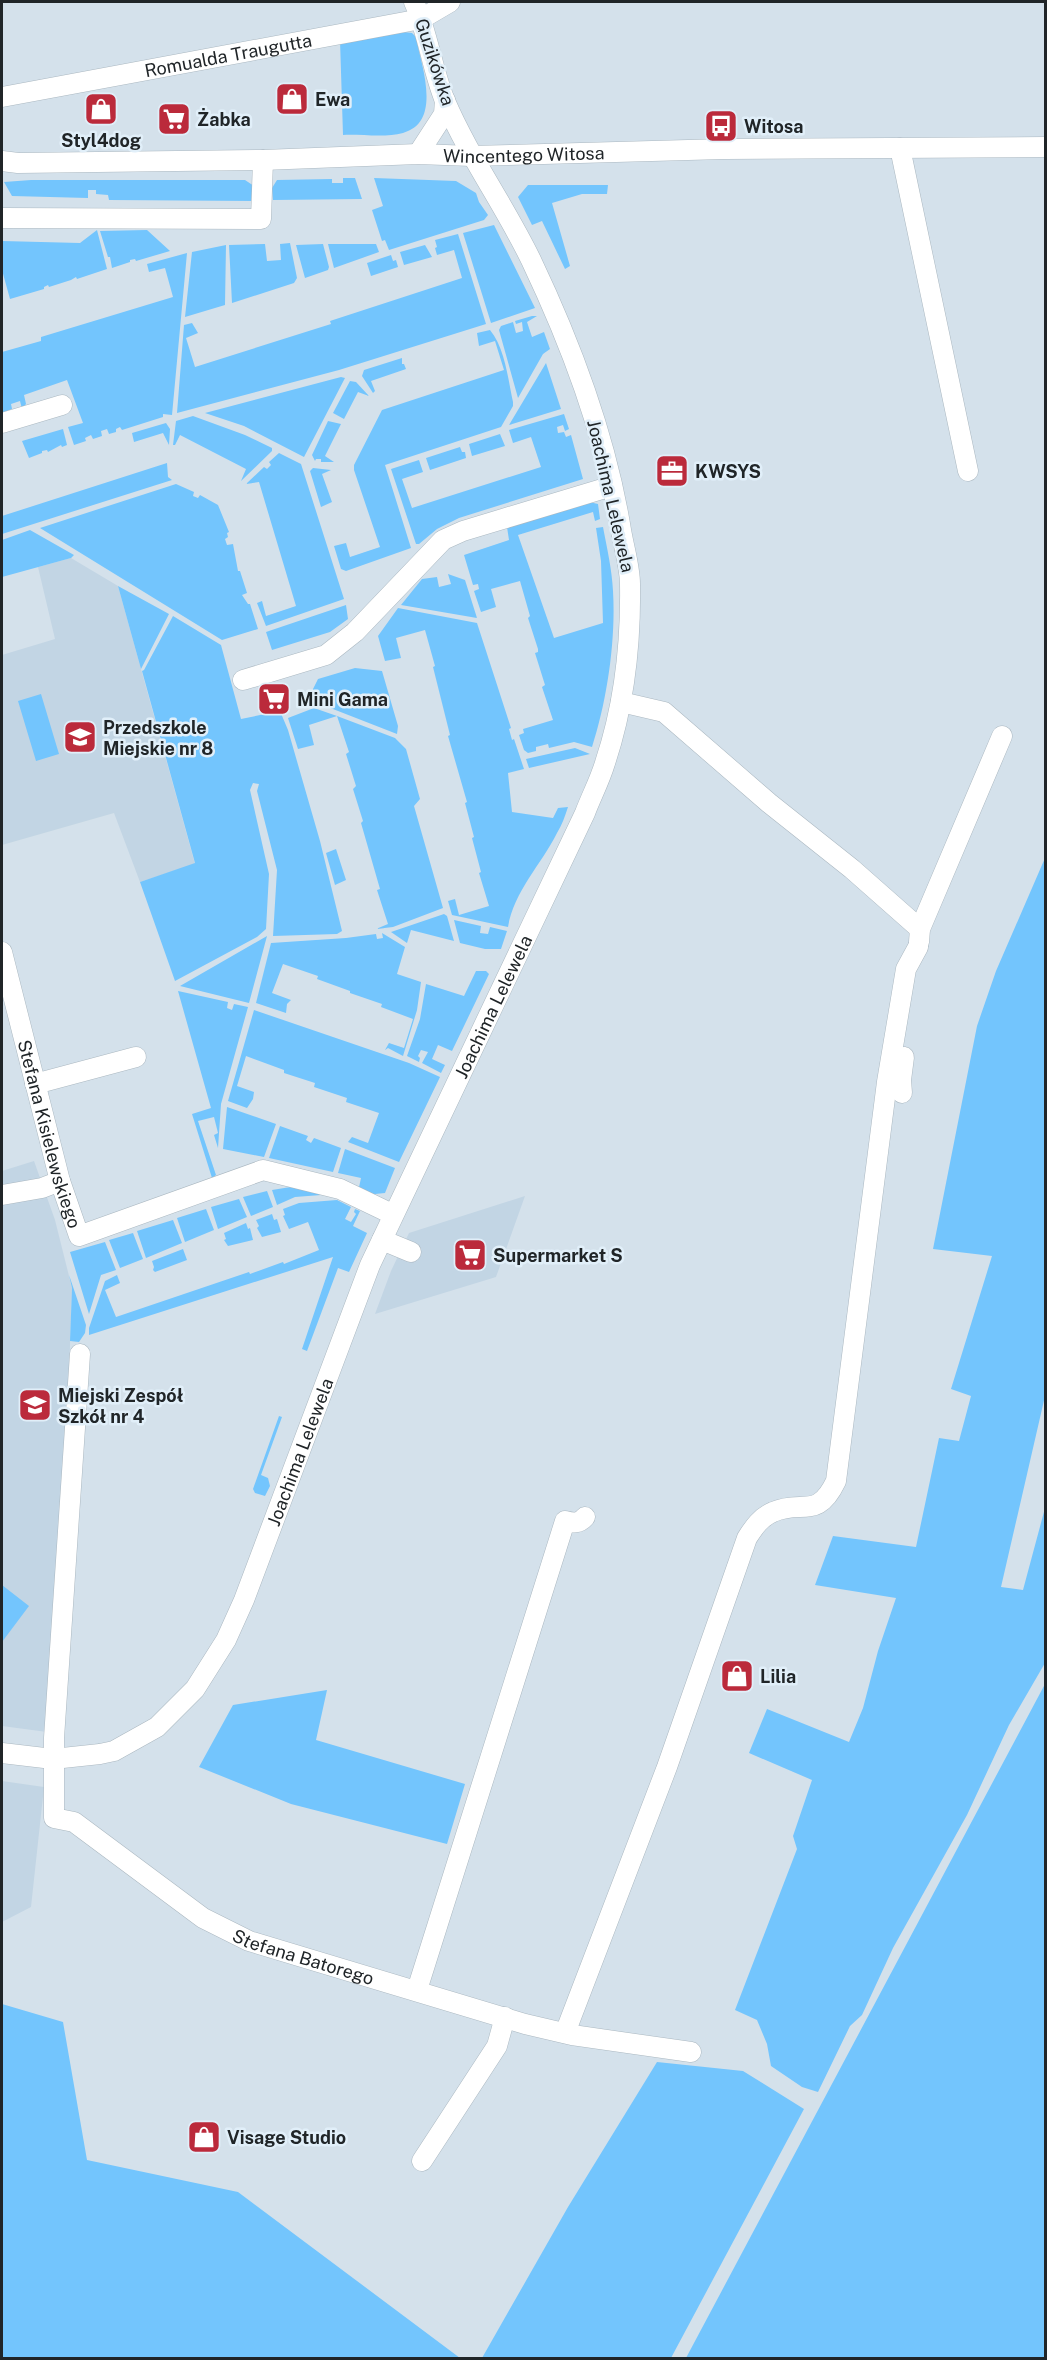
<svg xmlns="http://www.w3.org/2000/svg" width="1047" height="2360" viewBox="0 0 1047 2360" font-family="'Public Sans',sans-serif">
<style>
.built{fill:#c2d5e4}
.green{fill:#73c5fd}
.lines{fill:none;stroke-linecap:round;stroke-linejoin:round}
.minor-casing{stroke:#abb8c1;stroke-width:21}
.minor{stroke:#fff;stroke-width:20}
.labels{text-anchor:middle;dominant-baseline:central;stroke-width:5;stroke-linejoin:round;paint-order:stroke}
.street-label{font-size:18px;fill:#202528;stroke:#e1eff9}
.poi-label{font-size:18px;font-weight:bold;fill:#202528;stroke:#e1eff9;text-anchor:start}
</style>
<rect width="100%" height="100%" fill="#d4e1eb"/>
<path class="built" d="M71,558L118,586L195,864L140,882L114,813L2,845V655L55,639L38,567Z
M34,1161L55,1220L72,1288L65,1490L47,1732L2,1726V1171Z
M525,1196L496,1277L375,1314L391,1271L409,1233Z
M2,1781L44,1787L31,1907L2,1922Z"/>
<path class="green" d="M395,31L412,33L416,37C421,65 443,122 403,133C385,138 361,134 343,135L340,40Z
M343,178H355L362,199L273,200L272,188L277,180L332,179V183H343Z
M374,178L456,181L476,193L479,202L488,215L484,220L389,250L385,240L382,241L372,210L383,206Z
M31,180H245L254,186L256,201L109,200L108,195L96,194V190H88V198L12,196L4,182Z
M528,185H608L607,194H582L552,203L570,266L565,269L542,221L532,225L518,197Z
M494,225L535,308L491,323L463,233Z
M97,230L107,269L77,279L76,277L71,280L49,287L48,285L44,287V289L10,299L2,270V241L80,243Z
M147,230L170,251L136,261L135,259L130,260V262L112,268L110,257H108L100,231Z
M458,234L486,324L339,370L177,413L184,325L192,323L198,333L186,338L195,367L331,324L330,321L462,278L454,250L437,255L435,248L437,247L435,240Z
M290,243L297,278L294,283L232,303L229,245L265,244L267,261L281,260L280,244Z
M323,244L329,267L328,270L305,278L296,245Z
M328,244H376L379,252L334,268Z
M226,245L225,305L185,317L192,252Z
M425,245L432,257L404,265L400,252Z
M187,253L172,415L163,414V417L122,430L120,427L116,429V432L109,434L107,429L101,431L102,436L93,439L91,435L85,438L86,441L74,445L68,427L83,423L67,380L24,395L26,404L22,409L20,401L11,404L12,409L2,413V352L41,341V337L173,297L165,268L149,272L147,264Z
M391,255L393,261L396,260L398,267L371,276L367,263Z
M532,316H537L527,322L532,337L544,332L550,349L543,354L518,398L499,330L501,326L513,322L516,333L523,331L522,322L516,324L515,321Z
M490,330C505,348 508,379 513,402V406L501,427L385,465L411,548L346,571L341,569L334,546L346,543L350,557L380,547L354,470V465L382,410L504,370L495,341L479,346L477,333Z
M402,358V364H404L406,369L371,381L375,391L373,393L362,376L364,370Z
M546,363L561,409L509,425Z
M341,377L345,378L304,457L244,426L205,413Z
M350,381L356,382L369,396L358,392L344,419L333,413Z
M564,414L569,429L565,431L563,425L557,427L558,433L564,432L566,437L571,435L583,479L459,518L437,529L419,544H416L391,469L419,460L423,472L402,479L412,508L541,467L531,437L513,443L509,430Z
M193,416L245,435L272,448V451L241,481L246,469L180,435L175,445H173L176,421Z
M328,421L341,424L325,456L334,462H321V459H316L315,461L312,455Z
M166,423L170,429L169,445L163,433L134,442L132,433Z
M63,429L67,445L62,447L61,445L48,452L47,450L42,451V453L29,458L22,441Z
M500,434L505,446L472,456L469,444Z
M460,447L462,452H465L466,458L430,470L426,458Z
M279,453L301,464L344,599L266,626L257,603L262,601L266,616L296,606L259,482L246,484L264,467L267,469L271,465L269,462Z
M167,463L168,477L172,480L2,534V516Z
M313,468L331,470L322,474L332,502L321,507L310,471Z
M176,484L194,492L193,496L198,498L200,495L218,505L229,532L227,533L228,537L225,539L227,545L233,544L238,571H240L247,593L242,595L248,604H250L258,629L222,640L40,528Z
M589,502L598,504L600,519L595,521L593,512L518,535L554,638L603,623L601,561L596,528L603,527C607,548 612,570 613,591C616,640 607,701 592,747L574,742L549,748L548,744L536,747V751L528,753L524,750L519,735L524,733L523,729L553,720L542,687L545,685L535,653L538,652V649L528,618L530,616L520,581L491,589L496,607L481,612L474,591L479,589L478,584L473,585L464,555L509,540L507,527Z
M30,530L74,555L71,558L2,577V540Z
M448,574L465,580L477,618L401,605L422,579L437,577L439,587L451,584Z
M118,586L169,614L141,669Z
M346,605L348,619L330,632L272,650L266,632Z
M398,608L477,623L511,728L509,729L512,740L514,739L524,769L508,773L512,812L553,818L558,808L568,807C565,816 562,825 557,833C541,865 514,891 508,927L452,915L448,901L455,899L459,915L489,906L479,873L481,872L472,838L474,837L465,803L467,802L448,736L450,735L433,667L435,666L425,630L396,638L401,658L385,661L378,636Z
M173,616L221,645L241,719L280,711L288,730L320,841L342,931L337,934L273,936L277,870L257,791L259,784L253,783L250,790L269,874L266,929L257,937L175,981L140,882L195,863L142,671L144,670Z
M355,668L382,671L398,726L397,734L315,702L313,689L318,679Z
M41,694L59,754L36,761L18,701Z
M314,708L337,716L309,725L314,745L298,749L288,718Z
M337,716L395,738L406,749L420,799L414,806L443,908L393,927L376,929L388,924L377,890L380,889L361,823L363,821L353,789L356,786L346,754L349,752Z
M575,748L590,754L529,768L526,759Z
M336,849L346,880L335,885L326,853Z
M1045,858V1396L1001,1587L1023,1590L1045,1508V1663L1009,1725L967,1815L893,1948L862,2015L850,2026L818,2092L802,2087L771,2066L767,2044L757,2020L735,2010L797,1849L793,1836L812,1780L749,1753L767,1709L849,1742L863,1708L878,1651L896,1598L815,1585L833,1536L916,1547L939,1438L959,1441L971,1396L951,1389L992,1256L933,1249L977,1026L996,971Z
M444,914L447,916L454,941L411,930L407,943L391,932Z
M454,920L481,926L480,933L488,934L490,927L507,931L501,949H485L460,943Z
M382,933L405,947L397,974L421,982L417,1010L403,1056L388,1048L385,1050L389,1043L404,1048L413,1019L381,1007L382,1004L350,993V991L317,979L318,976L283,964L272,993L291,1000L287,1004L286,1013L256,1003L271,943L346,938L376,934L377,939L383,938Z
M267,936L249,1003L180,986Z
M476,971H486L489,974L452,1051L438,1045L432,1059L445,1065L441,1073L422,1063L428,1052L421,1050L418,1056L420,1058L419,1062L407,1056L420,1019L426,984L464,996Z
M178,991L228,1002L227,1008L232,1010L234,1004L248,1007L221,1104L218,1148L214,1135L218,1133L214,1117L198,1121L216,1175L212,1178L192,1114L211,1108Z
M254,1010L409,1063L440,1077L399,1162L348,1142L352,1137L368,1143L379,1113L346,1102L347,1098L314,1087L315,1083L284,1073V1070L246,1056L237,1086L254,1092L253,1099L247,1108L228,1101Z
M227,1107L276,1124L264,1157L223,1149Z
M280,1126L308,1136L306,1140L311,1143L314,1138L341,1148L333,1172L269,1158Z
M345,1149L395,1168L385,1193L365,1195L358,1192L361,1178L338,1173Z
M303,1185L334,1194L295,1197L277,1205L272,1190Z
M267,1191L273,1207L251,1216L243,1197Z
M239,1199L247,1217L218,1229L211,1207Z
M337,1200L351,1207L345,1219L351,1222L356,1214L354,1212L355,1209L360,1211L353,1226L367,1233L349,1272L338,1268L307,1351L302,1349L333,1257L89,1335V1328L105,1281L117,1275L120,1283L105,1290L116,1317L249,1272L250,1274L283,1262L284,1264L319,1250L308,1222L289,1229L283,1216L285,1215L283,1209L299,1203Z
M206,1209L214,1230L185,1242L177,1218Z
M272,1214L274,1220L277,1219L281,1232L262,1237L257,1228L259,1226L256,1220Z
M173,1220L182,1243L146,1258L137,1231Z
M246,1223L248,1229L250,1228L253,1240L228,1246L224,1240L226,1239L224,1233Z
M133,1233L143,1259L120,1268L109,1240Z
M105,1242L116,1270L101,1275L89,1314L70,1252Z
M183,1249L187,1260L155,1272L153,1270L154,1267L152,1261Z
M69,1275L86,1325L85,1333L79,1342L70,1341L72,1288Z
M279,1416L282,1417L261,1475L268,1478L270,1486L265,1496L255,1493L253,1489Z
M2,1585L29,1606L2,1642Z
M1045,1684V2358H686Z
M327,1690L316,1740L465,1784L447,1844L291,1804L199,1767L233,1705Z
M2,2004L63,2022L87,2160L238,2192L460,2358H2Z
M657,2062L743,2071L804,2109L671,2358H482L568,2207Z"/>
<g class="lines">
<defs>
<g id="minor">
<path id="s1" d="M2,97L421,19L450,2"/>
<path d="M900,148L968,471"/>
<path d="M418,154L444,114L445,100"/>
<path id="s2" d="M2,161L18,163L263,160L418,154L472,156L724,149L1046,147"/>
<path d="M2,218L261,219L263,160"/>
<path d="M2,423L62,405"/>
<path d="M243,680L326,655L355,632L443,540L463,531L612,486"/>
<path d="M621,702L664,712L769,803L852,869L920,929"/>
<path d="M919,942L920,929L1002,736"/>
<path id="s3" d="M2,952L60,1181L79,1236L263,1170L340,1189L392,1214"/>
<path d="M35,1084L136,1057"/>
<path d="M902,1093L901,1080L904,1057"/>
<path d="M2,1195L42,1188L60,1181"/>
<path d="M382,1240L411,1252"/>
<path id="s4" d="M80,1354L54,1738V1818L74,1822L203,1918L249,1941L525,2024L572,2035L691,2052"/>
<path id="s5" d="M2,1753L53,1759L100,1754L114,1751L157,1727L195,1689L226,1640L244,1600L370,1265L585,813C591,797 600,780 605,763C624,706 631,644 630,584C630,567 624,548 621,530C606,437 572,346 531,260C505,206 469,157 445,101C432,69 428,33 414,2"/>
<path d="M417,1990L565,1521C573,1523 579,1524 585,1517"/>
<path d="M565,2033L667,1767L747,1538C754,1527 761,1517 773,1512C802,1499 817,1521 836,1481L887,1082L906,969L918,947"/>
<path d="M422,2161L497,2046L505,2017"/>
</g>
</defs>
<use href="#minor" class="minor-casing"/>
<use href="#minor" class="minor"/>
</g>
<defs>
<symbol id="shop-square" viewBox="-11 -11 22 22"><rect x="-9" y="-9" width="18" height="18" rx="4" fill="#bb2a3b" stroke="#e1eff9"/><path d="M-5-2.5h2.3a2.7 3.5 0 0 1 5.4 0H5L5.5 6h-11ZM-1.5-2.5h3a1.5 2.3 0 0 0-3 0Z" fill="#fff"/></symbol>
<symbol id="supermarket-square" viewBox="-11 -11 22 22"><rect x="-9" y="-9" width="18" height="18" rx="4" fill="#bb2a3b" stroke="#e1eff9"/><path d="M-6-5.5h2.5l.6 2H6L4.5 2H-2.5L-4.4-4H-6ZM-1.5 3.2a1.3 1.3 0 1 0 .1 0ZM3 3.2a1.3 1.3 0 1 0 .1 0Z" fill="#fff"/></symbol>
<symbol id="bus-square" viewBox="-11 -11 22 22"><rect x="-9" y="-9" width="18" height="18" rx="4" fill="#bb2a3b" stroke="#e1eff9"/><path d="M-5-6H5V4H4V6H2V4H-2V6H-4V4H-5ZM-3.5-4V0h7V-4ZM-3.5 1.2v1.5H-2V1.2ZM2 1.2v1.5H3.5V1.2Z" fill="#fff"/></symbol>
<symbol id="office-square" viewBox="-11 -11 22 22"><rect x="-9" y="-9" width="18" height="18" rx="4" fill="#bb2a3b" stroke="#e1eff9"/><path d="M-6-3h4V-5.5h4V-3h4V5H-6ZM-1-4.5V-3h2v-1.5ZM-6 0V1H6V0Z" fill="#fff"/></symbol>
<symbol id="school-square" viewBox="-11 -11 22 22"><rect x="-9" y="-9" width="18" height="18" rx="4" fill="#bb2a3b" stroke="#e1eff9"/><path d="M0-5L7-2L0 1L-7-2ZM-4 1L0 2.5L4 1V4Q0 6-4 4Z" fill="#fff"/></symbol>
</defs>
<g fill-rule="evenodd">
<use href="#shop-square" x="273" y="80" width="38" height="38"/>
<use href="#shop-square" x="82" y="90" width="38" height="38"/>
<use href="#supermarket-square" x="155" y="100" width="38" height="38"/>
<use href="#bus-square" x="702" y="107" width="38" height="38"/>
<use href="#office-square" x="653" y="452" width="38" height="38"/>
<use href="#supermarket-square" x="255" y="680" width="38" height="38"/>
<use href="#school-square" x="61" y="718" width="38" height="38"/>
<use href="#supermarket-square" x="451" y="1236" width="38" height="38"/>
<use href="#school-square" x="16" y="1386" width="38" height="38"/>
<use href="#shop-square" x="718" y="1657" width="38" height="38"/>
<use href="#shop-square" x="185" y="2118" width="38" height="38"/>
</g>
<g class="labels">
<g class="street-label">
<text stroke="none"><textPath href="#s1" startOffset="230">Romualda Traugutta</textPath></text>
<text transform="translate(435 62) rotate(72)">Guzikówka</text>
<text stroke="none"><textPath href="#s2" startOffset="522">Wincentego Witosa</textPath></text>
<text transform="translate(611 496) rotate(77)">Joachima Lelewela</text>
<text stroke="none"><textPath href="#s5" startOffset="962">Joachima Lelewela</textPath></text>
<text stroke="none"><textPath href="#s3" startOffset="188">Stefana Kisielewskiego</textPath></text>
<text stroke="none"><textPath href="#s5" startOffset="476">Joachima Lelewela</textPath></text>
<text stroke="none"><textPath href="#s4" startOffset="754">Stefana Batorego</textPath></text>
</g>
<g class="poi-label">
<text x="315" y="99">Ewa</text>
<text x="197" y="119">Żabka</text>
<text x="744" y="126">Witosa</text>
<text x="101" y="140" text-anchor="middle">Styl4dog</text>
<text x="695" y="471">KWSYS</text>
<text x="297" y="699">Mini Gama</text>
<text x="103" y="727">Przedszkole<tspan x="103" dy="21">Miejskie nr 8</tspan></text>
<text x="493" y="1255">Supermarket S</text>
<text x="58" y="1395">Miejski Zespół<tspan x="58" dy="21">Szkół nr 4</tspan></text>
<text x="760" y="1676">Lilia</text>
<text x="227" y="2137">Visage Studio</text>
</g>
</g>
<rect width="1047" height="2360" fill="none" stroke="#202528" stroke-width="6"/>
</svg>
